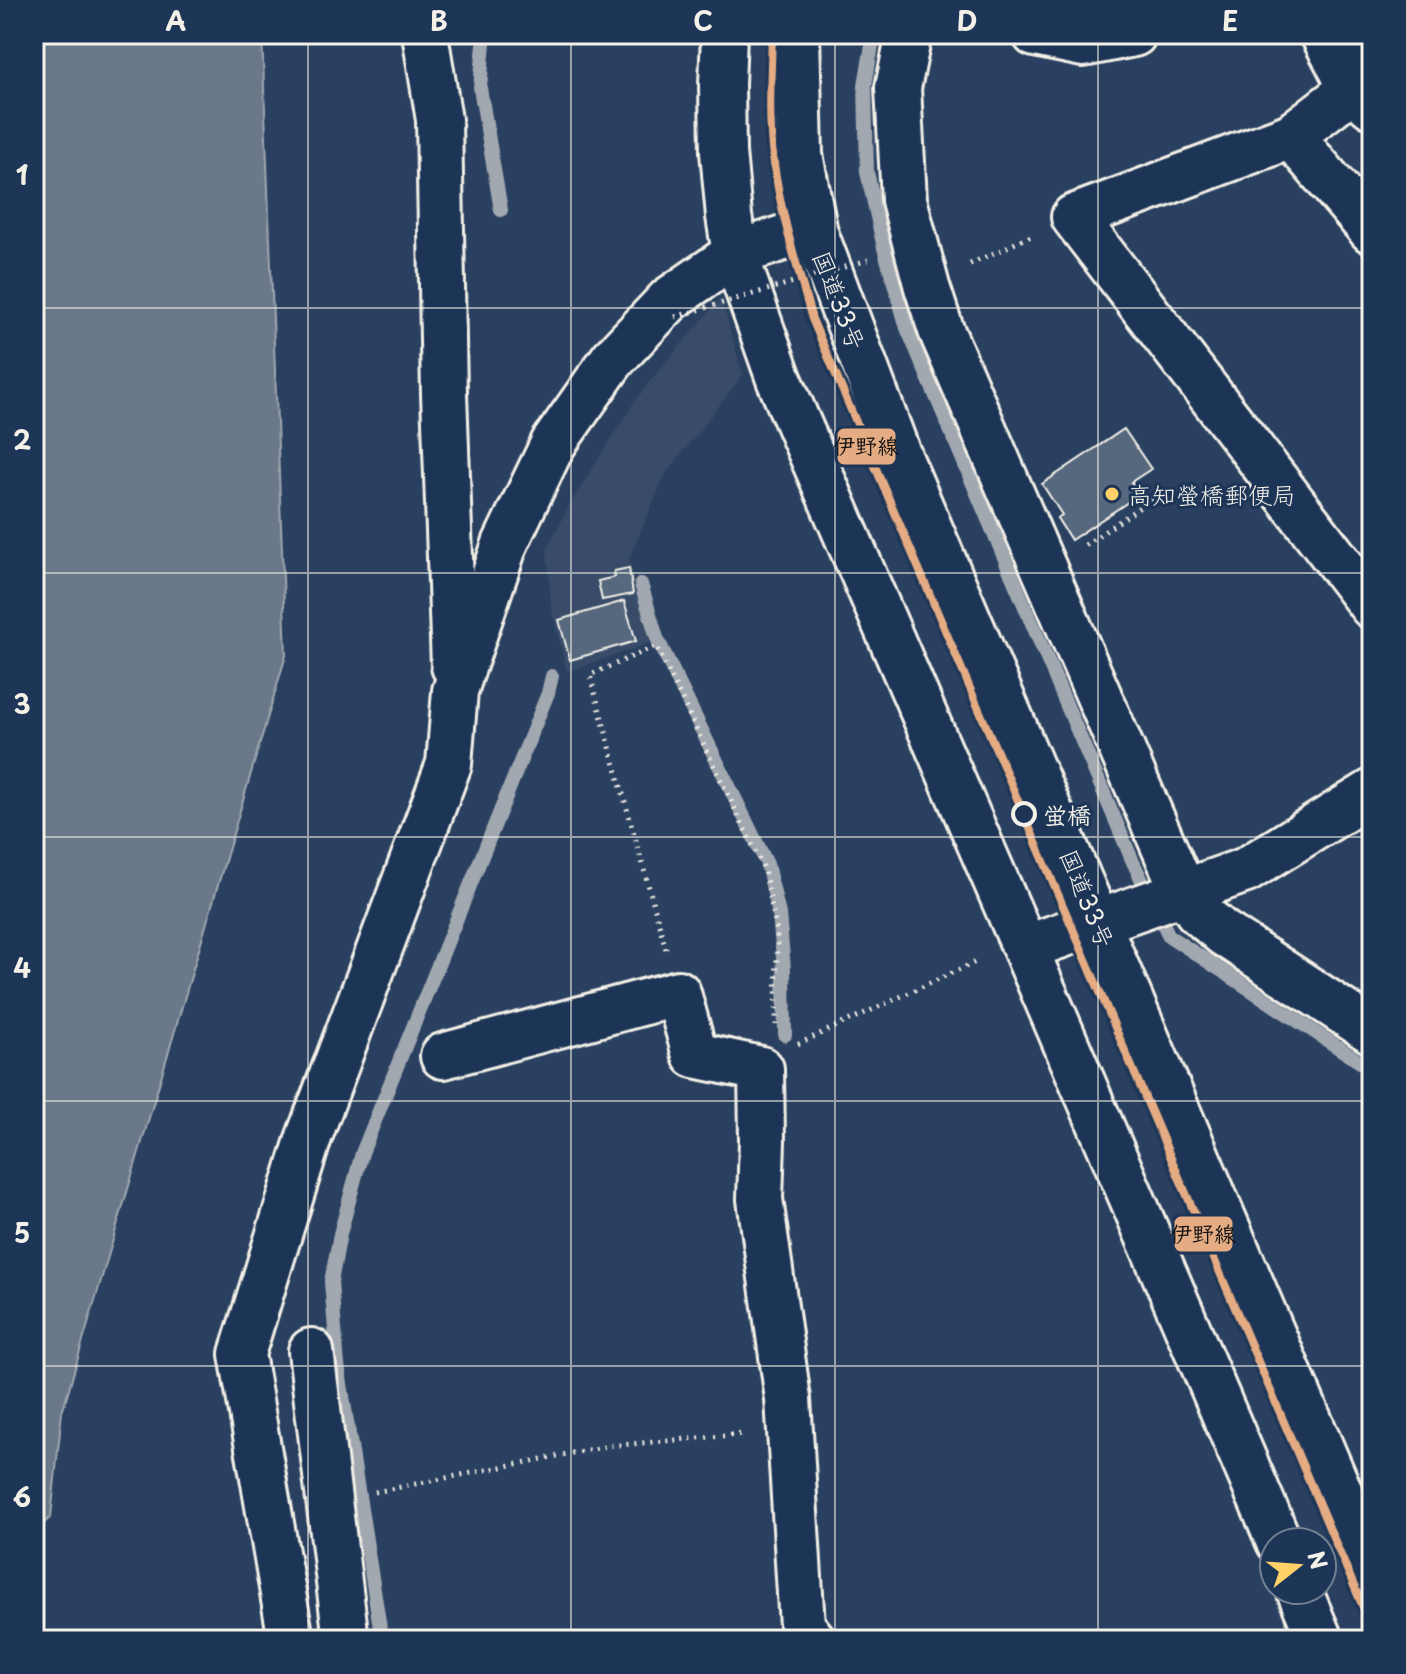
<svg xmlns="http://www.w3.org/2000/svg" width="1406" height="1674" viewBox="0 0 1406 1674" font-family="'Playpen Sans','Klee One',sans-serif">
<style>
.built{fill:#374c69}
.water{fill:#6a788a;stroke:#a1a8b0;stroke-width:2}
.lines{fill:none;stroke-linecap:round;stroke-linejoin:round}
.stream{stroke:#a1a8b0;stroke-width:14}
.building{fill:#56677d;stroke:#f4f1e8;stroke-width:2}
.minor-casing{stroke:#f4f1e8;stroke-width:50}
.highway-casing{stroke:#f4f1e8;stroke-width:50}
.path{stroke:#f4f1e8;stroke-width:5;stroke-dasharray:2 6;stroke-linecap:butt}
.minor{stroke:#1d3557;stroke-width:44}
.highway{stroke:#1d3557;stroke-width:44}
.path-bridge{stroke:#f4f1e8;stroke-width:5;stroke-dasharray:2 6;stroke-linecap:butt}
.tram-1-casing{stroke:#1d3557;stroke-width:14}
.tram-1{stroke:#e5ac83;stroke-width:8}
.grid{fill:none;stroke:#f4f1e8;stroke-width:2;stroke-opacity:0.55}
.poi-dot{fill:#ffd166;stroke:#1d3557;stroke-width:3}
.stop-dot{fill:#1d3557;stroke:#f4f1e8;stroke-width:4}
.labels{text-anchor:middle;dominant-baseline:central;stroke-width:6;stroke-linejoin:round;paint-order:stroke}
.street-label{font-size:24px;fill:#f4f1e8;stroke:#1d3557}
.poi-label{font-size:24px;fill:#f4f1e8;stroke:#1d3557;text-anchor:start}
.stop-label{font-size:24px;font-weight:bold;fill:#f4f1e8;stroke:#1d3557;text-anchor:start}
.line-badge{stroke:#1d3557;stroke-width:3}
.pale-badge-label{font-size:22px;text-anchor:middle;font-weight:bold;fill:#111}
.neatline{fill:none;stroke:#f4f1e8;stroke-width:3}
.grid-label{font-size:26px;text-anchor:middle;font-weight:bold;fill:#f4f1e8}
</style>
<rect width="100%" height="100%" fill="#2a4060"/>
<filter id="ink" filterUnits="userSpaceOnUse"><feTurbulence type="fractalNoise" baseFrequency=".0125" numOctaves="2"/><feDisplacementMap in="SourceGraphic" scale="16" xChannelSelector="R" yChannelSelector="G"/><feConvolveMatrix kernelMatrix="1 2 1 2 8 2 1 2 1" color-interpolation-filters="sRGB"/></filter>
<g filter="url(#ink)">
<path class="built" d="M721,298L743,375L665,475L629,559L650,643L567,672L551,607L547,549L568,507L633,404L649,382Z"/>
<path class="water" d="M34,34H262L286,655L62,1412L51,1517L34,1532Z"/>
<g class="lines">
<path class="stream" d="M482,34L484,43L480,88L501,210
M874,34L865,85L867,172L884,248L907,328L1133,862L1169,936L1372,1070
M641,584L657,638L767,864L779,914L784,969L785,1035
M382,1640L338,1365L331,1282L340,1234L362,1153L548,693L552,676"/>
</g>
<path class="building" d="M1124,429L1151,469L1131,482L1140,494L1071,540L1057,518L1062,515L1042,484Z
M629,568L633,594L602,600L598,581L615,577L614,571Z
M624,601L636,641L570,660L559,620Z"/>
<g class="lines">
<defs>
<path id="minor" d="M425,34L439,120L444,394L454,666
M909,34L898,88L904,200L927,287L941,330L1183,891L1198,912L1223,933L1372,1031
M1035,34L1083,44L1134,34
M1323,34L1352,89L1372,106
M1333,34L1372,43
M1352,89L1291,136L1074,217L1372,606
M1291,136L1372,231
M1025,948L1246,870L1372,792
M443,1056L678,993L695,1055L761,1069L762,1141L760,1199L788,1399L802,1626L813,1640
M311,1351L346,1640
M291,1640L242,1354L309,1137L449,764L455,691L505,544L553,444L613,359L670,299L735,254L789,236L815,233"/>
<path id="highway" d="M724,34L722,84L723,152L729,216L735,254L779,379L1025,948L1279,1542
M797,34L800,155L815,233L898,454L1372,1568
M1299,1590L1320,1640"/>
</defs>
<use href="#minor" class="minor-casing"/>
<use href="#highway" class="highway-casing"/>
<path class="path" d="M970,264L1033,235
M1085,545L1163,491
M666,949L590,675L656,646L764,869L777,932L776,1025
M798,1044L978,961
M375,1492L608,1446L744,1434"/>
<use href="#minor" class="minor"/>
<use href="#highway" class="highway"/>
<path class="path-bridge" d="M675,317L868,260"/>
<defs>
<path id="tram-1" d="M772,34C771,75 768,116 773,157C780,212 797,266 812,319L1372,1628"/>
</defs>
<use href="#tram-1" class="tram-1-casing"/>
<use href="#tram-1" class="tram-1"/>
</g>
</g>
<path class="grid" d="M308,34V1640M571,34V1640M835,34V1640M1098,34V1640M34,308H1372M34,573H1372M34,837H1372M34,1101H1372M34,1366H1372"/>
<circle class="poi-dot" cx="1112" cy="494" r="8"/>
<circle class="stop-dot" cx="1024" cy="814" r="11"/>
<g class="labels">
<g class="street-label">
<text transform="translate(840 300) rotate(69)">国道33号</text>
<text transform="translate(1088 898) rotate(68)">国道33号</text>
</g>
<g class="poi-label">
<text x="1128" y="494">高知螢橋郵便局</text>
</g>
<g class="stop-label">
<text x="1043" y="814">蛍橋</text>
</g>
</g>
<g class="line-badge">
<rect x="836" y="427" width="61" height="39" rx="8" fill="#e5ac83"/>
<rect x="1173" y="1215" width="61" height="38" rx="8" fill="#e5ac83"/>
</g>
<g class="pale-badge-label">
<text x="866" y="454">伊野線</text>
<text x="1203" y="1242">伊野線</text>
</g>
<rect width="1406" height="1674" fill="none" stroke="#1d3557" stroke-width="88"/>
<g transform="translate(1298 1566) rotate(73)"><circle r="38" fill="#1d3557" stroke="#738091" stroke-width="2"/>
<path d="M0-6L14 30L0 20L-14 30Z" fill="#ffd166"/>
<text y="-12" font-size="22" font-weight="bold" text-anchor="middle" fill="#f4f1e8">N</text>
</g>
<rect x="44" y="44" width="1318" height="1586" class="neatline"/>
<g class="grid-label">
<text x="176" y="31">A</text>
<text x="439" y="31">B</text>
<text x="703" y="31">C</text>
<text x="967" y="31">D</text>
<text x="1230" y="31">E</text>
<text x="22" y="185">1</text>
<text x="22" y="450">2</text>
<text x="22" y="714">3</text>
<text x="22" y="978">4</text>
<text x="22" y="1243">5</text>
<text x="22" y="1507">6</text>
</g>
</svg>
